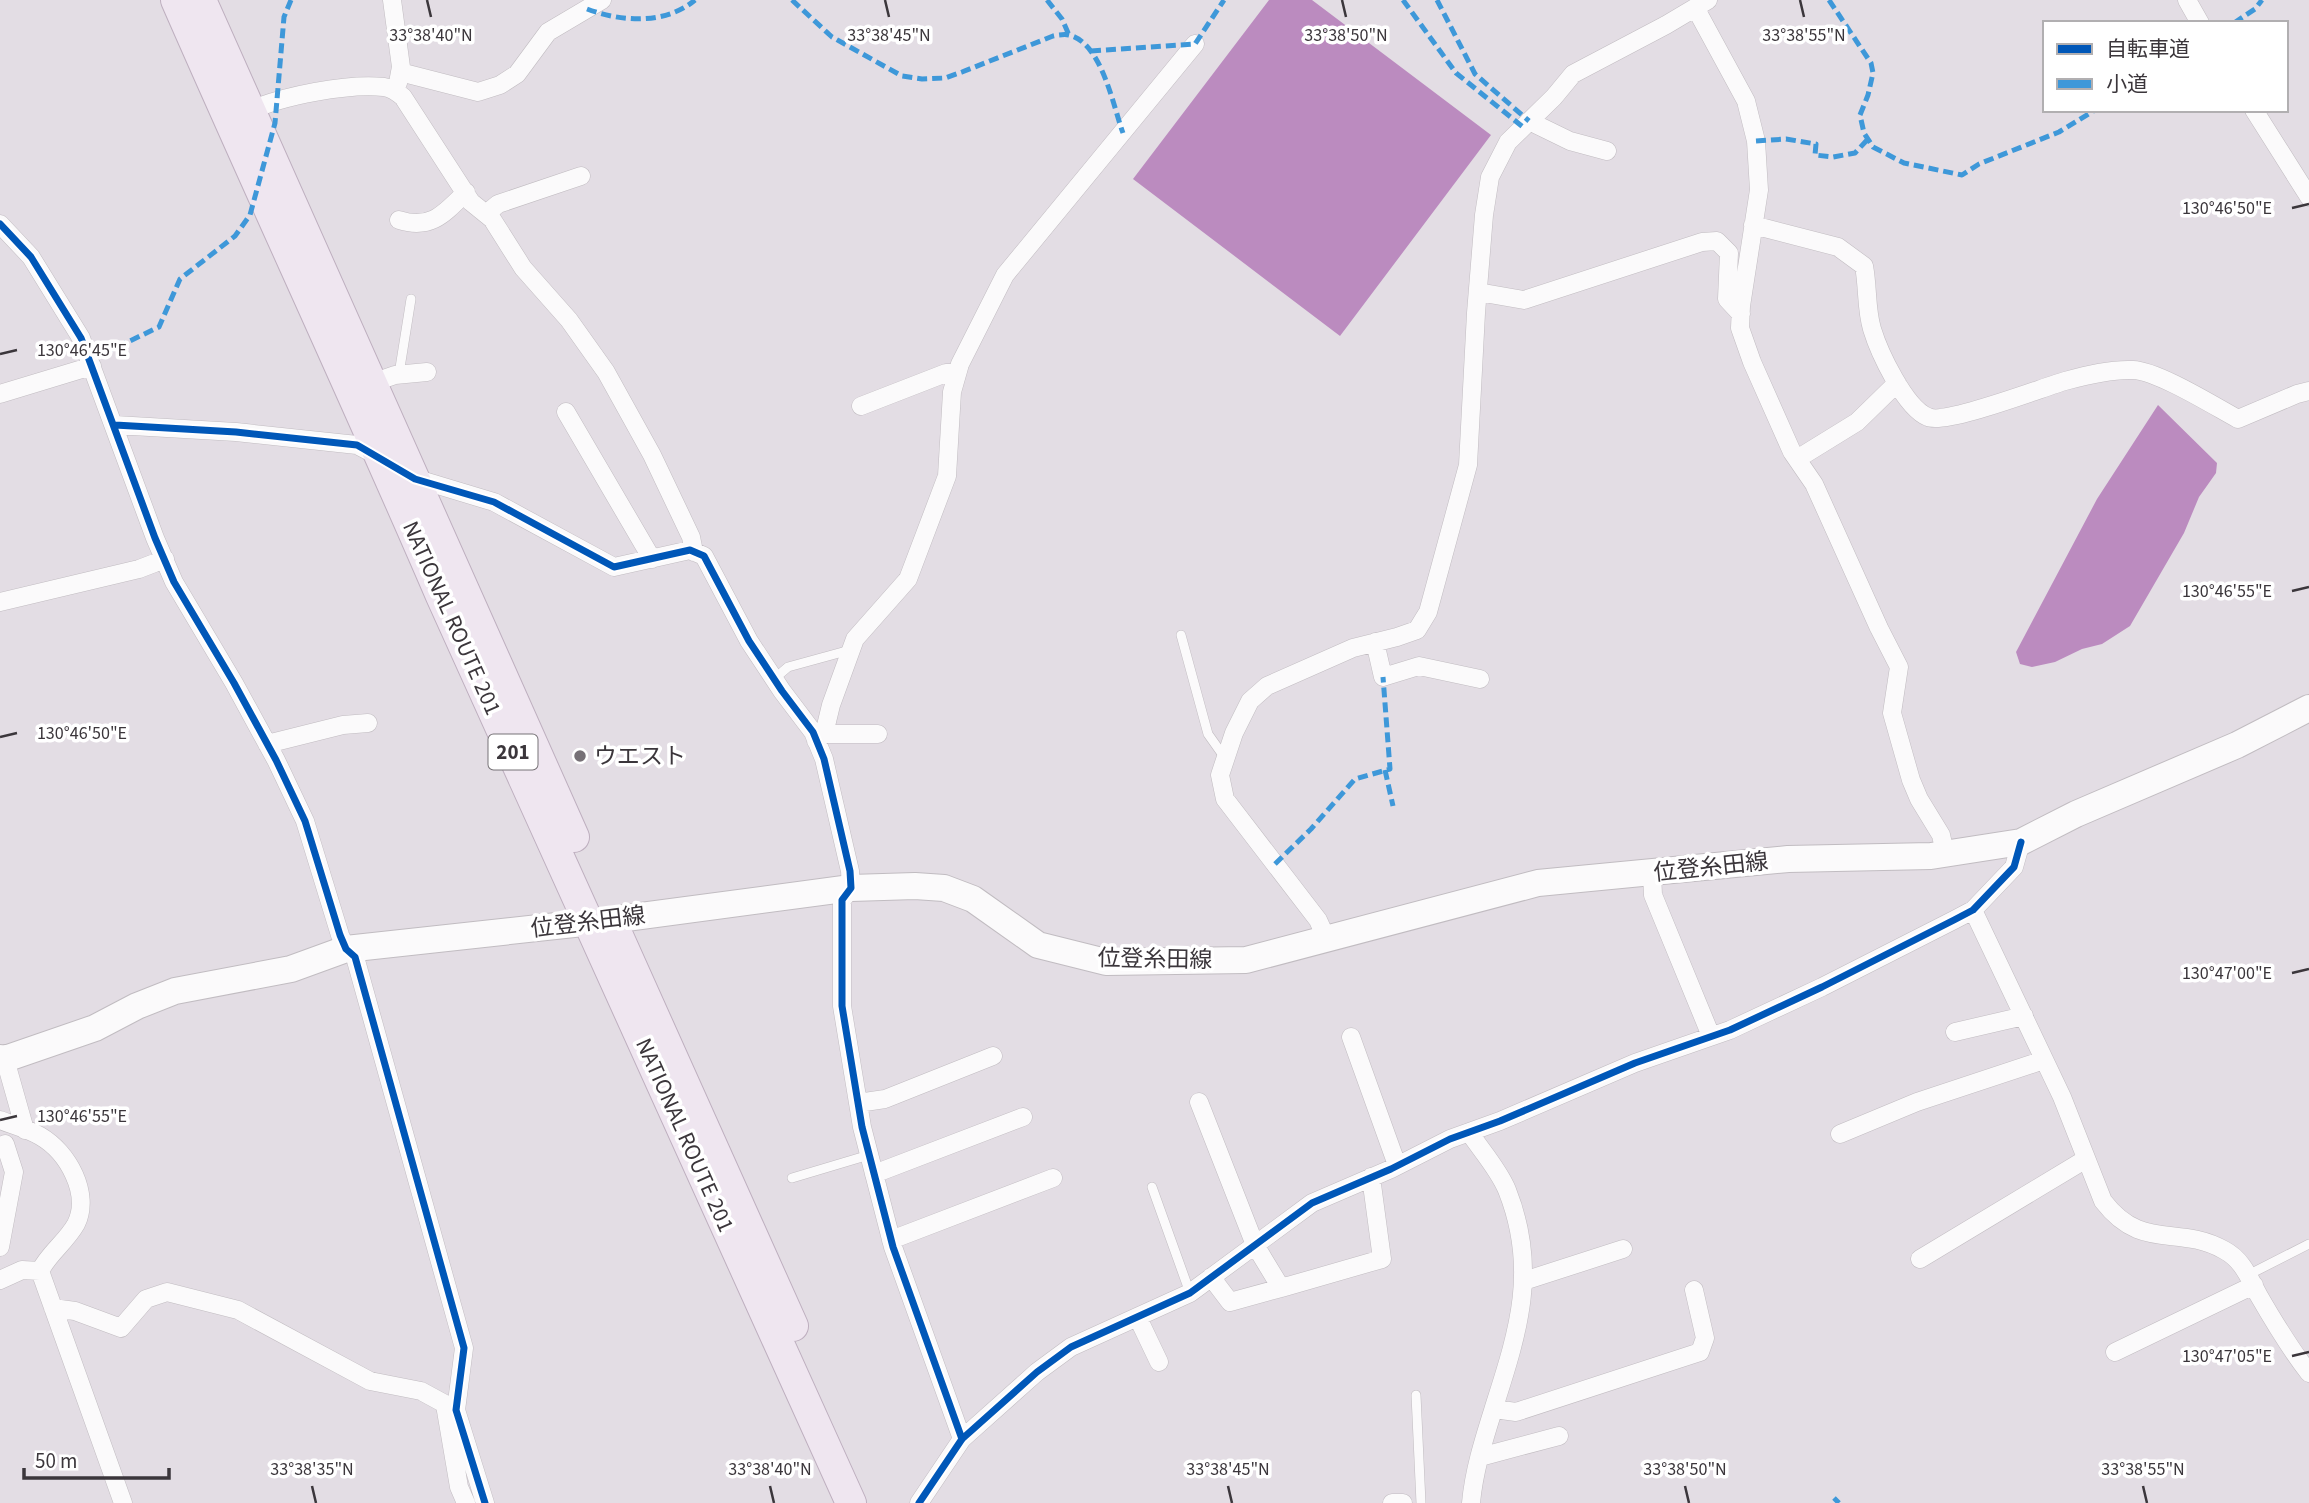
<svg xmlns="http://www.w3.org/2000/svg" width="2309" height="1503" viewBox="0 0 2309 1503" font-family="'Source Sans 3','Noto Sans JP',sans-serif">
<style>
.water{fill:#bb8bbf}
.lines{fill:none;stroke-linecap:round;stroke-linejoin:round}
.service-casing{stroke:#c1bcc1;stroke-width:10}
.minor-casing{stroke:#c1bcc1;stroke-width:19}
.secondary-casing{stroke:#c1bcc1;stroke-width:28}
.trunk-casing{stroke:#beafbf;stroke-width:32}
.service{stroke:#fbfafb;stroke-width:9}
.minor{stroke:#fbfafb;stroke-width:18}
.secondary{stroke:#fbfafb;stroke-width:26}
.trunk{stroke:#efe6f0;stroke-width:30}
.quiet{stroke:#3e98d9;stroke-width:5;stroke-dasharray:10 5;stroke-linecap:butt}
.cycleway-casing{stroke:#fff;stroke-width:11}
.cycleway{stroke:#0057b8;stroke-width:7}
.ticks{fill:none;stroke:#3b363b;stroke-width:2.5}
.poi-dot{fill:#767076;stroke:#fff;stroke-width:2.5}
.labels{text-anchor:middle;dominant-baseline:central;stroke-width:7;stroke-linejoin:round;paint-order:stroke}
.shield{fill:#fff;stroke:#767276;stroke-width:2}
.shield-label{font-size:21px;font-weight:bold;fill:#3b363b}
.street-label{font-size:23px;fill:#3b363b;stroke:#fff}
.poi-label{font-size:23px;fill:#3b363b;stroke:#fff;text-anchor:start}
.ticks-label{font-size:18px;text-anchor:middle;fill:#3b363b;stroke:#fff;stroke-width:7;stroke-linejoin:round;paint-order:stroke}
</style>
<rect width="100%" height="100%" fill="#e3dde4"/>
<path class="water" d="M1269,0H1312L1491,135L1340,336L1133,179Z
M2158,405L2217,463L2216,473L2199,497L2184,533L2130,626L2102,644L2082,649L2055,662L2032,667L2020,664L2016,652L2097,499Z"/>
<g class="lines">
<defs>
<path id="service" d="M399,374L411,299
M1181,635L1208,734L1225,758
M774,679L788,667L850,650
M792,1178L869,1155
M1152,1187L1190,1293
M2248,1275L2309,1244
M1416,1395L1421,1503"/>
<path id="minor" d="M392,0L401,67L398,83
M2187,0L2200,23
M1696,9L1746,101L1756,141L1759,190L1741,306L1740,328L1752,362L1792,452L1814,484L1879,628L1899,667L1892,713L1911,780L1919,799L1941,835L1945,853
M400,72L478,92L500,85L517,74L548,32L602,0
M2254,110L2309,197
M249,111C282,96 348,83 384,87C392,88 397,92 403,97L471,202L492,219L523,268L569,320L606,372L652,455L691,537L694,552
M1529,121L1570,141L1607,151
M486,214L498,204L581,176
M399,220C431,230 444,214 466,192
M0,224L31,257L81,338L155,538L174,582L234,683L276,760L305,821L340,935L346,949L355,957L464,1348L456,1410L485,1503
M1753,225L1838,247L1864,266C1868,287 1866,309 1872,329C1879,352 1905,408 1928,417C1946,425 2041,388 2065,381C2087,375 2111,369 2133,370C2158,371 2214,406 2238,419L2297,394L2309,391
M1478,292L1524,300L1702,242L1717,241L1729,253L1727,299L1741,314
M372,383L395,375L427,372
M0,394L92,366
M861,406L946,373H957
M566,412L652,559
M115,425L236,432L357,445L378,456
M1797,459L1857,422L1897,383
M411,477L494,502L614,567L690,550L704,556L749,641L782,691L813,732L824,759L850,871L851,888L842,900V1006L862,1127L893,1247L962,1439
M0,602L139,569L165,559
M1375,642L1383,677L1419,666L1480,679
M824,734H878
M816,741L824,734L831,705L855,639L908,579L947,476L952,392L960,364L1005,275L1195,44
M267,744L343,725L368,723
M1652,873L1653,895L1711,1036
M1973,910L2062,1097L2103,1201C2142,1252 2177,1224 2224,1250C2243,1260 2249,1278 2259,1296C2274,1322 2291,1350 2309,1373
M1327,940L1318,920L1225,799L1220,775L1234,733L1250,701L1267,686L1353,648L1397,637L1417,630L1428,612L1468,465L1476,313L1484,215L1490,177L1508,142L1554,97L1573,74L1666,25L1708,0
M1955,1032L2024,1016
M1351,1037L1397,1165
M5,1059L25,1130
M1199,1102L1255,1245L1281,1288L1382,1259L1371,1177
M858,1103L885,1099L993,1056
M0,1120C13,1125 28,1129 40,1136C68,1152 91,1194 76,1224C66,1242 49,1253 40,1271L123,1503
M1469,1132C1481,1150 1499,1170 1507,1190C1538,1268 1519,1329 1495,1404C1485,1436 1474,1469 1471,1503
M1840,1134L1917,1102L2044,1060
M874,1174L1023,1117
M891,1240L1053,1178
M0,1247L14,1172L5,1144
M1920,1259L2086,1159
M1211,1277L1230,1302L1281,1288
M0,1280L22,1270L40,1271
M1524,1281L1623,1249
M53,1308L75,1311L121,1328L146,1299L167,1292L238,1310L370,1381L421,1391L456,1410
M1138,1318L1159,1362
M2115,1352L2254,1285
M445,1405L459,1487L466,1503
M1494,1409L1516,1412L1700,1352L1705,1338L1694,1290
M1480,1457L1559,1436
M919,1503L962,1439L1037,1372L1071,1347L1190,1293L1312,1203L1391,1169L1450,1139L1500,1121L1635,1063L1730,1030L1822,987L1954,920L1973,910L2014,867L2021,842
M1392,1503H1403"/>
<path id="secondary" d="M0,1058L5,1059L95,1028L137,1006L175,991L291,969L346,949L611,920L851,888L915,886L944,888L973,899L1038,945L1106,962L1246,960L1538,883L1788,859L1931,856L2021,842L2076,814L2237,745L2309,708"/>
<path id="trunk" d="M176,0C263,199 355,396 441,596L851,1503
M201,0L574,837
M614,927L793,1326"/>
</defs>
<use href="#service" class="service-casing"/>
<use href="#minor" class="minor-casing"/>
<use href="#secondary" class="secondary-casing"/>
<use href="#trunk" class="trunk-casing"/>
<use href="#service" class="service"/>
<use href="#minor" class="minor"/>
<use href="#secondary" class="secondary"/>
<use href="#trunk" class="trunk"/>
<path class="quiet" d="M792,0L832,37L902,76L922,79L945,78L962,72L1053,36C1057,35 1065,34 1069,35C1102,43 1113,106 1123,133
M1047,0L1062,19L1069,35
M1403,0L1456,73L1523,127
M1437,0L1475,74L1529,121
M1829,0L1871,63L1873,73L1868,95L1860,115L1864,133L1873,147L1904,163L1962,175L1979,164L2059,132L2095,110
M587,9C622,22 665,25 695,0
M2234,23L2255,9L2262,0
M1091,51L1195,44L1224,0
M1756,141L1786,139L1816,144L1815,155L1833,157L1855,153L1868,139
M88,355L115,348L159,327L180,279L235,236L250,215L275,123L284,17L291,0
M1385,770L1393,806
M1275,864L1311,829L1355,779L1390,769L1383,677
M1834,1498L1839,1503"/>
<defs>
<path id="cycleway" d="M0,224L31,257L81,338L155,538L174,582L234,683L276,760L305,821L340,935L346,949L355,957L464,1348L456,1410L485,1503
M115,425L236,432L357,445L415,479L494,502L614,567L690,550L704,556L749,641L782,691L813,732L824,759L850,871L851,888L842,900V1006L862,1127L893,1247L962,1439
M919,1503L962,1439L1037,1372L1071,1347L1190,1293L1312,1203L1391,1169L1450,1139L1500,1121L1635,1063L1730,1030L1822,987L1954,920L1973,910L2014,867L2021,842"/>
</defs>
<use href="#cycleway" class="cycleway-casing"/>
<use href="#cycleway" class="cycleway"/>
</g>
<path class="ticks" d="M427,0L431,17M885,0L889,17M1342,0L1346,17M1800,0L1804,17M2292,208L2309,204M0,354L17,350M2292,591L2309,587M0,737L17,733M2292,973L2309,969M0,1120L17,1116M2292,1356L2309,1352M312,1486L316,1503M770,1486L774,1503M1228,1486L1232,1503M1685,1486L1689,1503M2143,1486L2147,1503"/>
<circle class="poi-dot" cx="580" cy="756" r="7"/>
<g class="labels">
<rect class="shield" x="488.5" y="734.5" width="49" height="35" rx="5"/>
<g class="shield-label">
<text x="513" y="752">201</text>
</g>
<g class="street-label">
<text transform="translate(452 618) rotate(66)">NATIONAL ROUTE 201</text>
<text transform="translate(1711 867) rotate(-6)">位登糸田線</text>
<text transform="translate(588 922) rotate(-7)">位登糸田線</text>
<text transform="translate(1155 959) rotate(1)">位登糸田線</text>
<text transform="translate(685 1135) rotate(66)">NATIONAL ROUTE 201</text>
</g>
<g class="poi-label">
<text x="594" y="756">ウエスト</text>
</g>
</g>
<g class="ticks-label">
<text x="431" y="41">33°38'40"N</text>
<text x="889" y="41">33°38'45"N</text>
<text x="1346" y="41">33°38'50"N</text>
<text x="1804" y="41">33°38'55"N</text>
<text x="2227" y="214">130°46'50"E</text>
<text x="82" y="356">130°46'45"E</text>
<text x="2227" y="597">130°46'55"E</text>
<text x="82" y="739">130°46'50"E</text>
<text x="2227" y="979">130°47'00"E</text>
<text x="82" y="1122">130°46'55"E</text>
<text x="2227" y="1362">130°47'05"E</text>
<text x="312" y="1475">33°38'35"N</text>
<text x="770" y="1475">33°38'40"N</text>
<text x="1228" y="1475">33°38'45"N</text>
<text x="1685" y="1475">33°38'50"N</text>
<text x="2143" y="1475">33°38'55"N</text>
</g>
<rect x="2043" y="21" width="245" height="91" fill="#ffffff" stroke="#b1afb1" stroke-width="2"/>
<rect x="2057" y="44" width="35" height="10" fill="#0057b8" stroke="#b1afb1" stroke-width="2"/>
<text x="2106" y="56" font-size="21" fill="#3b363b">自転車道</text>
<rect x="2057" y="79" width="35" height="10" fill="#3e98d9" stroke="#b1afb1" stroke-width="2"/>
<text x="2106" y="91" font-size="21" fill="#3b363b">小道</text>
<path d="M24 1468v10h145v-10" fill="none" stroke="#3b363b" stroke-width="3.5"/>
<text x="35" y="1468" font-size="21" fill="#3b363b" stroke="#ffffff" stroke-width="5" paint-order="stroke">50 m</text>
</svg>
